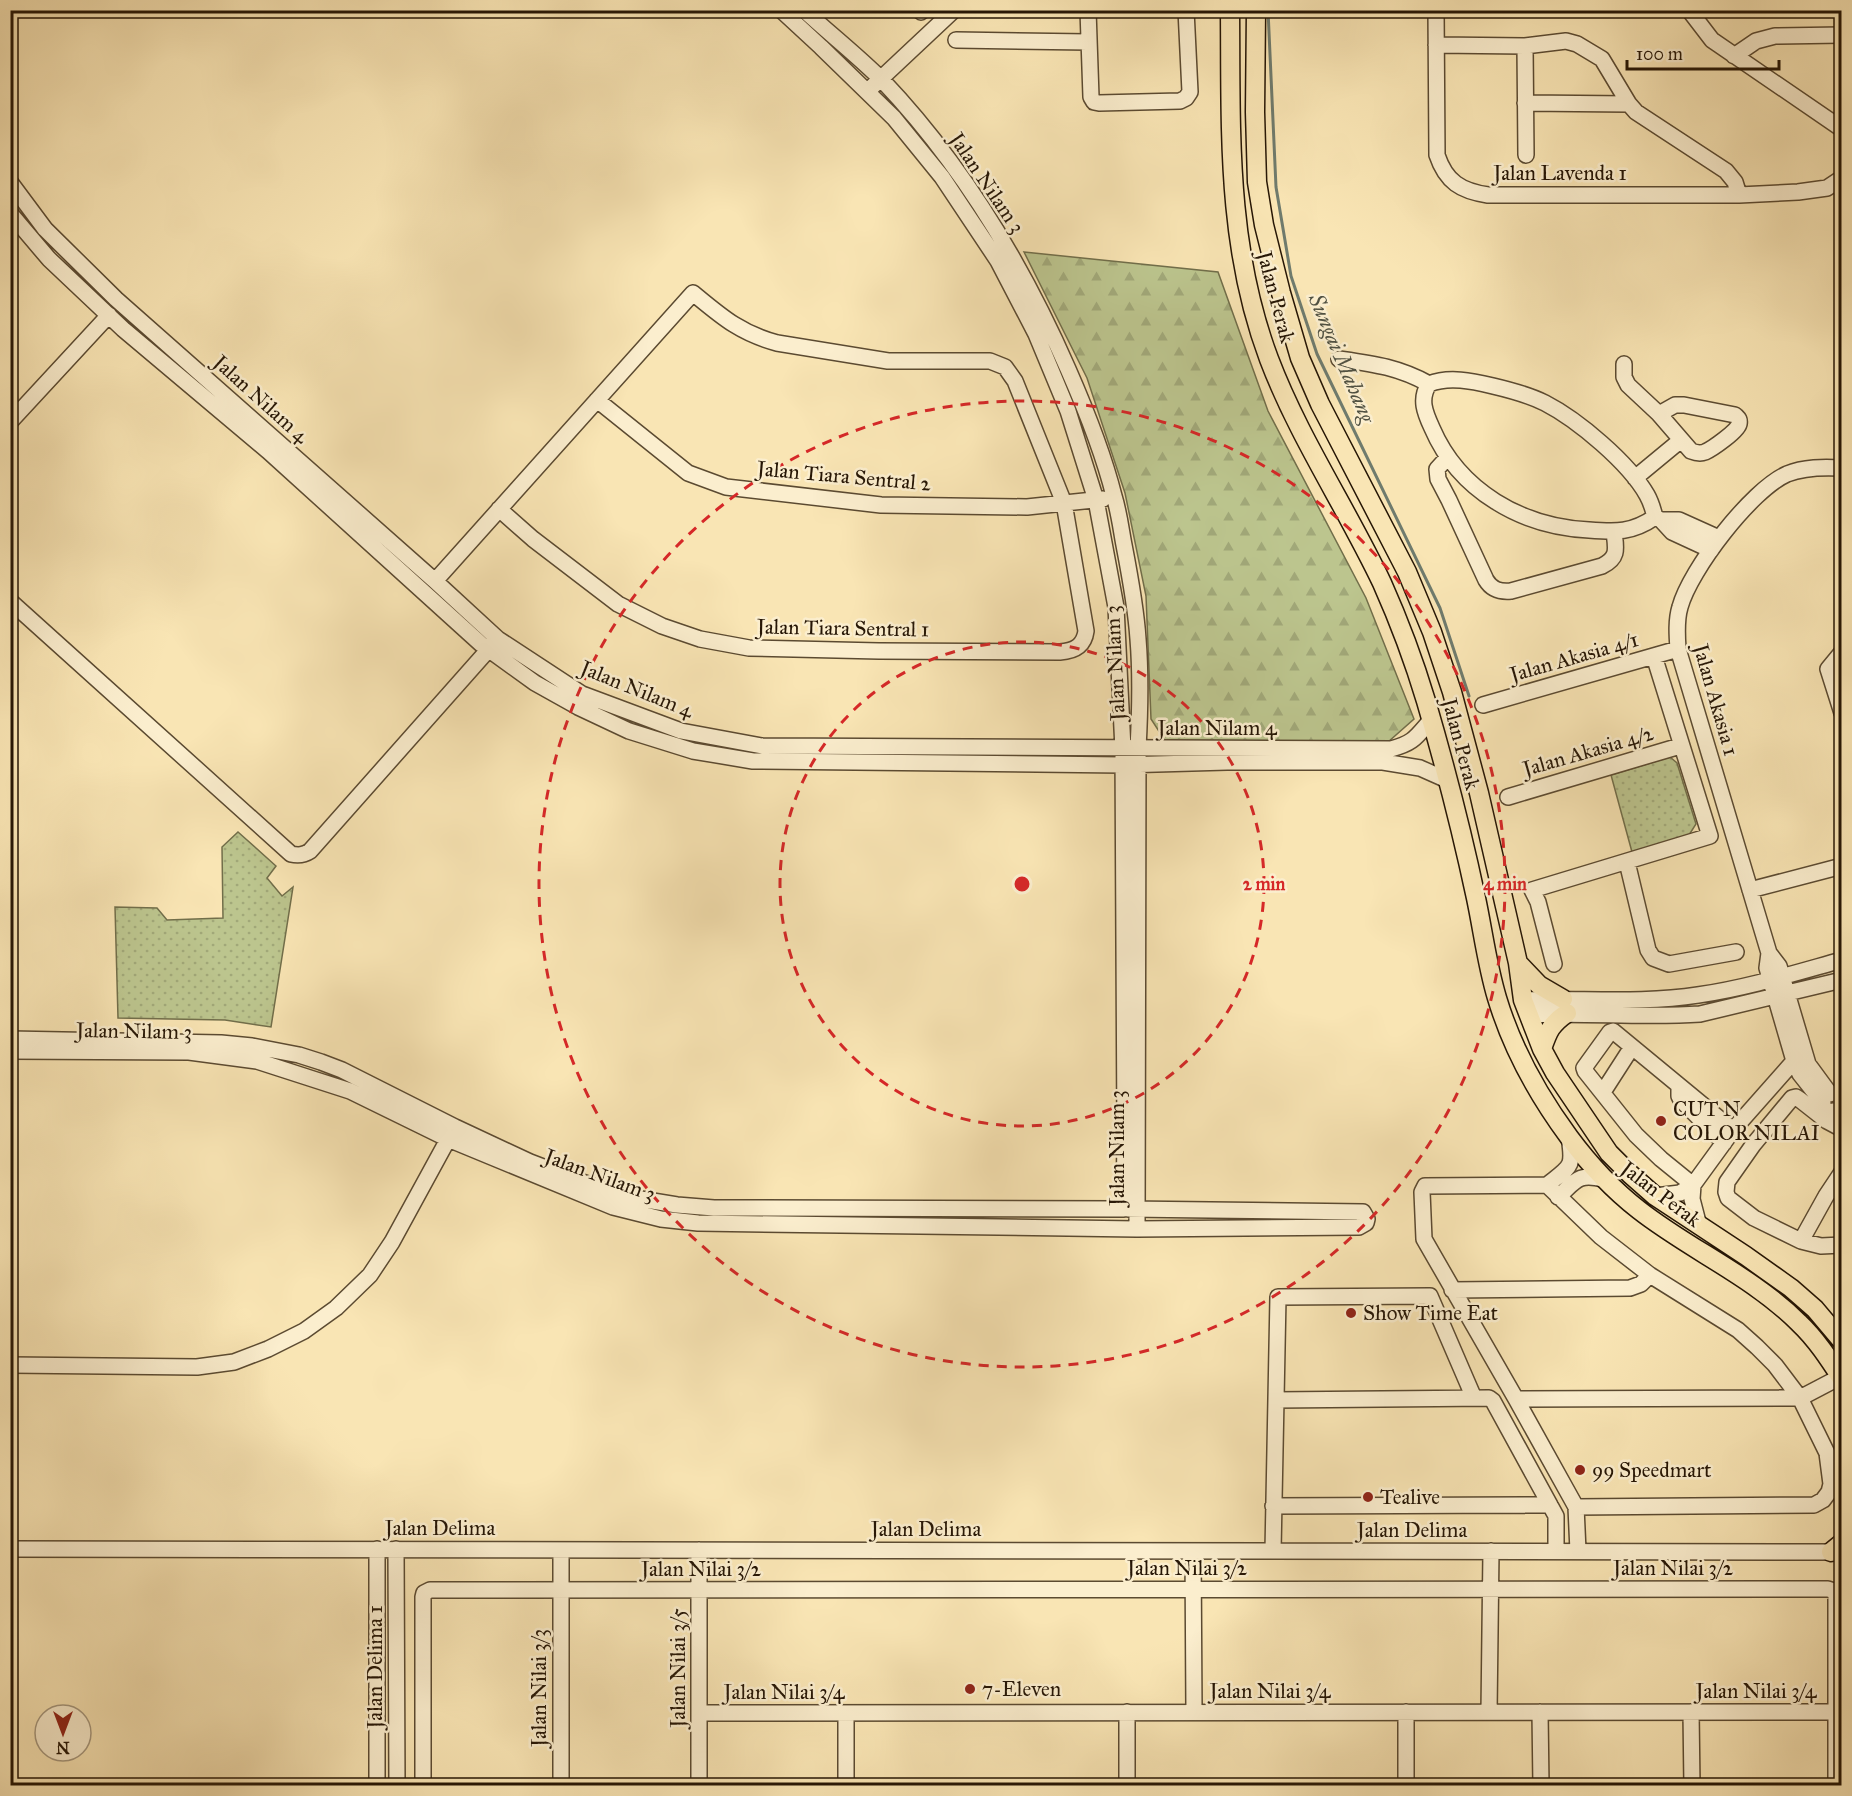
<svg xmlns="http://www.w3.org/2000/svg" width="1852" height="1796" viewBox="0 0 1852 1796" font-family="'IM FELL Great Primer',serif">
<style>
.grass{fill:url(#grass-dots);stroke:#716e4a;stroke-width:1.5}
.forest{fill:url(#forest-firs);stroke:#716e4a;stroke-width:1.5}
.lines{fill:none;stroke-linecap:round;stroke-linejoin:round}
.stream{stroke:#6f7b6d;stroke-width:3}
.minor-casing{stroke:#5b4a31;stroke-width:18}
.major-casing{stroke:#261605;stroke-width:21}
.minor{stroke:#fbeece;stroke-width:15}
.major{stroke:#f9e5b4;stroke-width:18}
.ring{fill:none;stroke:#d62828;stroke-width:3;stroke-dasharray:10 8}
.poi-dot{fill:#8f2418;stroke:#fbeece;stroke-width:2}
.labels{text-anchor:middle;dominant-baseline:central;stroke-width:5;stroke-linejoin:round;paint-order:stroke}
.street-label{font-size:21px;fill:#261605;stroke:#fbeece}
.poi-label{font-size:21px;fill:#261605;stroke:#fbeece;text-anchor:start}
.water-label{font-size:22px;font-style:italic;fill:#505142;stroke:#fbeece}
.centre{fill:#d62828;stroke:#fbeece;stroke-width:3}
.ring-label{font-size:18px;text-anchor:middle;font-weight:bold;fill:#d62828;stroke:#fbeece;stroke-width:5;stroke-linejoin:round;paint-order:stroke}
</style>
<defs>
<pattern id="grass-dots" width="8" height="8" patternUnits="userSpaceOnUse" patternTransform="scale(1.5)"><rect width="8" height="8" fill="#bcc58e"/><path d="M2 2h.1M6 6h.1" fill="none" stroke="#a1a879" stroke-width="1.8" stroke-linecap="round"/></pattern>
<pattern id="forest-firs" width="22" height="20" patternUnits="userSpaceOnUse" patternTransform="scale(1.5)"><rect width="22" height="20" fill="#bcc58e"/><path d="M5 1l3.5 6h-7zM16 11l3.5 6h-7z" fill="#a1a879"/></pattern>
</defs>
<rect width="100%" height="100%" fill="#f9e5b4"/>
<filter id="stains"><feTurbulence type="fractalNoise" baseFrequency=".00333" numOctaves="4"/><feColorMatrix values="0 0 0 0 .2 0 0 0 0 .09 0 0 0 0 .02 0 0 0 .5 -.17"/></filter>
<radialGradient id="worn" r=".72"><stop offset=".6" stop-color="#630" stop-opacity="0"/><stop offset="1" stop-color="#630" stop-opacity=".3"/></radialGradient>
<path class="grass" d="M1670,757L1677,763L1696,824L1689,835L1632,852L1611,775Z
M238,832L276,866L267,878L282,896L293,887L271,1027L225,1020L118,1018L115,907L157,908L167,920L223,918L222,847Z"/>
<path class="forest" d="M1024,252L1218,272L1268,411L1366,598L1414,719L1388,742H1166L1151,719L1146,596L1125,493L1087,378Z"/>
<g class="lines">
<path class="stream" d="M1268,10L1276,187L1291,276L1317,354L1440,608L1469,696"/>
<defs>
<path id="minor" d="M921,10V12
M1088,10L1091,97L1094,102L1099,103L1180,101L1186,98L1190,92L1186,10
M1436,10L1437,155C1446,182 1461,191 1488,195H1739L1798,192L1827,188L1842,178
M1689,10L1712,40L1842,129
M956,40L1088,42
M1436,45L1525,46L1566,41L1577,44L1602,59L1629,104L1636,112L1726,171L1735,182L1739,195
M1525,46L1526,155
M1734,56L1756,41L1775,36L1842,35
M873,86L954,10
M1525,103L1629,104
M10,182L45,229L116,299L435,581L498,639L582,694L681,731L762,746L1391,749C1414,743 1416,737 1431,720
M10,213L49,259L123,329L268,451L481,644L535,683L578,707L629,731L693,751L753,761L1122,765L1227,762H1383L1420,768L1447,780
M1339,359C1374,364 1398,367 1429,384
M1624,364V377L1628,385L1659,414L1691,451C1696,453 1700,454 1705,452C1712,449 1739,430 1739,424C1740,419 1738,418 1735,415L1684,405H1675L1659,414
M1429,384C1419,399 1425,413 1432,428C1459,491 1522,527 1589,530C1616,532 1632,533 1655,517
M1429,384C1449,376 1472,381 1493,386C1510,390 1529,395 1545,403C1578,420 1629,463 1647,495C1651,502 1653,509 1655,517
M597,400L688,473L726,487L881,505L1027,507L1103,499
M10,422L109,315
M1447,458L1437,469L1438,479L1449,500L1486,580C1492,590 1500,592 1511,591L1602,566C1619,558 1616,548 1614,532
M1635,478L1681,440
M1655,517L1661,520H1679L1719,538
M1661,520L1672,532L1711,550
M435,581L693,293C722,317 740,333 777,343L888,361H990L1005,367L1015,381L1064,503L1086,631C1084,646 1074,651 1060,652L879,651L749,648L700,639L662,626L618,604L533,539L499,509
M10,601L291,854C299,856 304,855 310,851L489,649
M1842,652L1828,669L1842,713
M1483,705L1678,649
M1508,797L1680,746
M1627,862L1648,950L1653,958L1669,964L1736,952
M1750,890L1842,866
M1769,953L1767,968L1794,1061L1800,1074L1823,1103
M1554,964L1538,902L1532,890L1710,836L1654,656
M1523,1000C1581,998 1641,1004 1698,995C1747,988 1795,973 1842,960
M1528,1015C1585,1012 1643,1018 1700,1014L1842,980
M10,1039L221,1043L252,1046L299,1055L321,1062L342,1070L455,1127L530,1162L616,1195L677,1205L714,1208L1124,1209L1125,1136L1123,749L1116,607L1096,500L1068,411L1036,334L998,261L942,177L894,118L821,47L781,10
M10,1051L189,1052L257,1061L350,1091L448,1139L613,1207L661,1219L698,1223L1137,1229L1138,748C1140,712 1141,675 1138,639C1136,608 1130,576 1124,545C1121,529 1119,512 1114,496C1103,452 1086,410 1068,369C1022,264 961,163 882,80C858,56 830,34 804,10
M1679,1086V1096L1681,1100L1724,1143
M1603,1092L1632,1047
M1830,1094L1808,1064L1779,966L1769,953L1678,649C1677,635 1676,620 1680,607C1690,570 1751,490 1787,474C1804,467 1823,467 1842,468
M1841,1102H1842
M1833,1111L1842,1115
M1842,1129L1827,1121L1799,1099L1796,1097L1792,1098L1753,1145L1727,1182L1726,1192L1728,1198L1754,1218L1801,1241L1821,1246L1842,1245
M1547,1185C1571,1166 1574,1168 1569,1137
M1693,1185L1661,1159L1636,1135L1585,1071L1584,1068L1610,1032L1613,1031L1733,1130
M1693,1185L1692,1199L1699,1226
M1655,1196L1680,1193L1693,1185L1733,1130L1794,1061L1805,1056
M1558,1197C1576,1181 1577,1173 1603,1179
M1128,1209L1363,1212L1367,1219L1366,1223L1359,1227L1137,1229
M1801,1241L1826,1196L1842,1172
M1452,1290L1630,1288L1641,1284L1650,1275
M10,1365L197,1367L234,1362L268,1349L304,1331L336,1308L370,1275L392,1242L452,1132
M1516,1399L1800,1398L1842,1376
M1276,1400L1489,1398L1493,1401L1556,1516V1551
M1273,1506L1550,1505
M1576,1507L1814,1505L1823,1500L1829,1492L1831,1484L1827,1453L1800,1398L1775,1365L1757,1347L1738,1330L1650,1275L1601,1237L1547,1185L1425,1186L1422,1192L1424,1239L1516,1399L1576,1507L1578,1551
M10,1549L1842,1552
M377,1549V1786
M396,1549L397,1786
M561,1550V1786
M699,1550V1786
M1193,1551L1194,1712
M1273,1551L1278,1297L1430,1296L1474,1398
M423,1597L424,1593L430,1590L1828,1589L1834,1591L1836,1596V1786
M1127,1712V1786
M1406,1712V1786
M1489,1712L1491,1551
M1540,1712L1541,1786
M1691,1712L1692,1786
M699,1713L1842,1712
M423,1786V1597
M846,1786V1713"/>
<path id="major" d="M1230,10C1231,130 1226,245 1269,359C1299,438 1346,507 1382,583C1399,621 1414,661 1426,701C1445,766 1462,832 1476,898C1483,931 1487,965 1497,998C1512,1048 1538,1095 1569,1137C1589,1164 1612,1189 1639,1210C1690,1250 1752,1276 1799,1323C1816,1339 1829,1359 1842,1379
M1256,10L1255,112L1257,182L1264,225L1281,293L1300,358L1320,404L1407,572L1432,632L1452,692L1479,793L1518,963L1523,1000L1542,1049L1555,1073L1609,1153L1630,1174L1655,1196L1746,1256L1791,1288L1815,1309L1842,1341
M1518,963L1539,985L1563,999
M1542,1049C1548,1031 1551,1024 1567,1013
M1831,1552L1842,1543"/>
</defs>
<use href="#minor" class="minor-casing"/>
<use href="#major" class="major-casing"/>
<use href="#minor" class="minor"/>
<use href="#major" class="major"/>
</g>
<g class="ring">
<circle cx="1022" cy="884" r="242"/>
<circle cx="1022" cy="884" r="483"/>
</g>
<g class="poi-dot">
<circle cx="1661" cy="1121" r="6"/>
<circle cx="1351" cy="1313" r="6"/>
<circle cx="1580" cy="1470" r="6"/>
<circle cx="1368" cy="1497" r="6"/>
<circle cx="970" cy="1689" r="6"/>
</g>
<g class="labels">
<g class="street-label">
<text x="1560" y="173">Jalan Lavenda 1</text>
<text transform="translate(987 183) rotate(56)">Jalan Nilam 3</text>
<text transform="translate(1276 297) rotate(75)">Jalan Perak</text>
<text transform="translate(261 399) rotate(42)">Jalan Nilam 4</text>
<text transform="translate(844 476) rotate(5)">Jalan Tiara Sentral 2</text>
<text transform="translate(843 628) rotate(1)">Jalan Tiara Sentral 1</text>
<text transform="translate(1574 657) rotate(-16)">Jalan Akasia 4/1</text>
<text transform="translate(1115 663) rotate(-93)">Jalan Nilam 3</text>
<text transform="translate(637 689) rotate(22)">Jalan Nilam 4</text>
<text transform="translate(1716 700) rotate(74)">Jalan Akasia 1</text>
<text x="1217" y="728">Jalan Nilam 4</text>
<text transform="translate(1461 744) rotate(75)">Jalan Perak</text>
<text transform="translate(1588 751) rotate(-16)">Jalan Akasia 4/2</text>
<text transform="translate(134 1031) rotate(1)">Jalan Nilam 3</text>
<text transform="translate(1117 1148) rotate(-90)">Jalan Nilam 3</text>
<text transform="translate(600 1175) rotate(20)">Jalan Nilam 3</text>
<text transform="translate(1661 1194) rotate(37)">Jalan Perak</text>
<text x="440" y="1528">Jalan Delima</text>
<text x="926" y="1529">Jalan Delima</text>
<text x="1412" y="1530">Jalan Delima</text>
<text x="1187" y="1568">Jalan Nilai 3/2</text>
<text x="1673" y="1568">Jalan Nilai 3/2</text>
<text x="701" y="1569">Jalan Nilai 3/2</text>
<text transform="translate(375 1667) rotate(-90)">Jalan Delima 1</text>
<text transform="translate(678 1668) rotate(-90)">Jalan Nilai 3/5</text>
<text transform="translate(539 1688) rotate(-90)">Jalan Nilai 3/3</text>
<text x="1270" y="1691">Jalan Nilai 3/4</text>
<text x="1756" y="1691">Jalan Nilai 3/4</text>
<text x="784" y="1692">Jalan Nilai 3/4</text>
</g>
<g class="poi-label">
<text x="1673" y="1109">CUT N<tspan x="1673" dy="24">COLOR NILAI</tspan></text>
<text x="1363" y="1313">Show Time Eat</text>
<text x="1592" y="1470">99 Speedmart</text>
<text x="1380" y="1497">Tealive</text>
<text x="982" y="1689">7-Eleven</text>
</g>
<g class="water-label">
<text transform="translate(1342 358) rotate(67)">Sungai Mahang</text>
</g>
</g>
<circle cx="1022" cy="884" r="9" class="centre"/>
<g class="ring-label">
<text x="1264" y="890">2 min</text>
<text x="1505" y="890">4 min</text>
</g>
<rect width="1852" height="1796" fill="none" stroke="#f9e5b4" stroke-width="36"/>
<rect x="12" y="12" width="1828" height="1772" fill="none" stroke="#261605" stroke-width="3"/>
<rect x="18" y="18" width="1816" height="1760" fill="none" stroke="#261605" stroke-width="1.5"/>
<g transform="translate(63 1733) rotate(180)"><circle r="28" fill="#fbeece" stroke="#a6987e" stroke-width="1.5"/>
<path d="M0-4.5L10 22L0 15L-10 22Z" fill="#8f2418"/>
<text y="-9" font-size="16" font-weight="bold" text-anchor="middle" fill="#261605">N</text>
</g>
<path d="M1627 60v9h152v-9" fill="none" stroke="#261605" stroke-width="3"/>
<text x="1636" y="60" font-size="18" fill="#261605" stroke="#fbeece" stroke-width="4.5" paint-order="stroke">100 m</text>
<rect width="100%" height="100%" filter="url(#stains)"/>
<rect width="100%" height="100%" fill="url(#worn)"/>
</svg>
